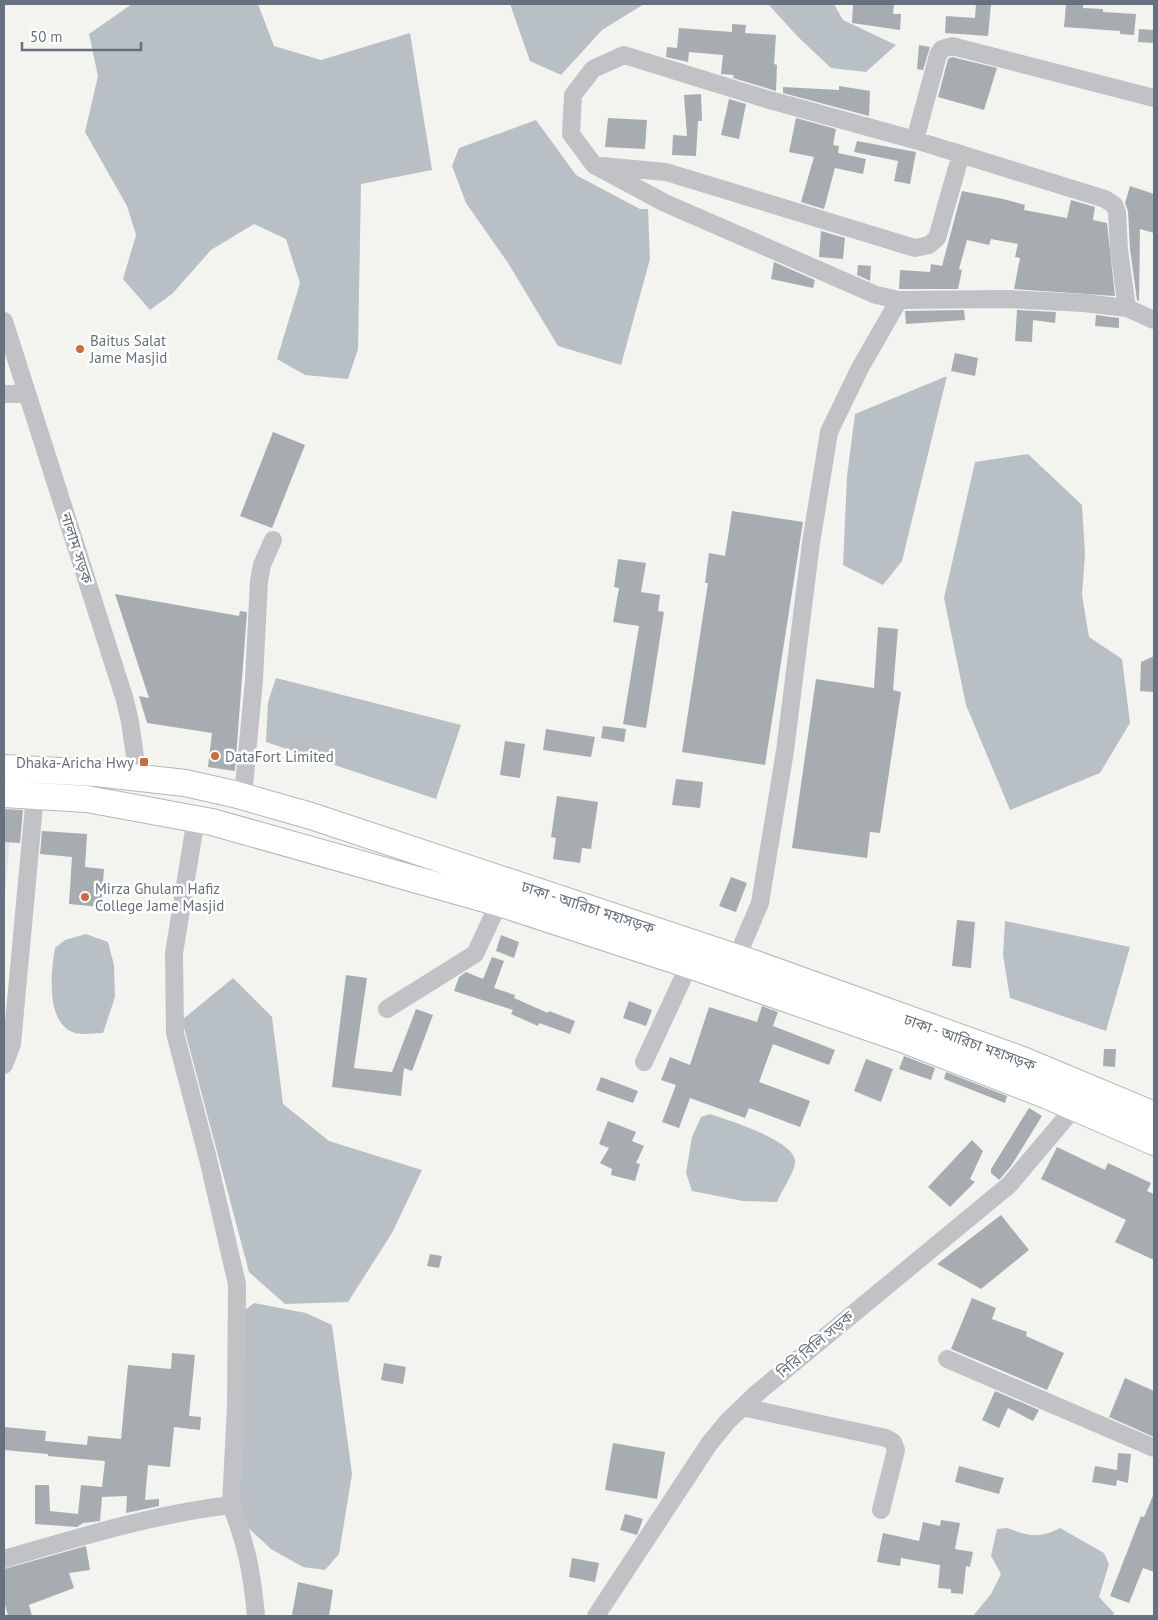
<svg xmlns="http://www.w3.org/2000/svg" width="1158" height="1620" viewBox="0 0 1158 1620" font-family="'PT Sans','Noto Sans Bengali',sans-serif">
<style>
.built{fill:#e4e5e3}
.water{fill:#b8c0c5}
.building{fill:#a7acb1}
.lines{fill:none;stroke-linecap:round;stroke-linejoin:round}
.highway-casing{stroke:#b3b5b8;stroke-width:28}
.minor{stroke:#c0c2c5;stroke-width:18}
.highway{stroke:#fff;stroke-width:26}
.poi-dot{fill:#cb6c39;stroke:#fff;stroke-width:2}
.labels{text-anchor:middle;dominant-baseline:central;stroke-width:5;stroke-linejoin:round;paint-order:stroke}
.poi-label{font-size:15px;fill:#67717d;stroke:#fff;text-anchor:start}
.street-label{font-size:15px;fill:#67717d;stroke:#fff}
</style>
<rect width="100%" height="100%" fill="#f3f4f0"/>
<path class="built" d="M4,828H11L4,904Z"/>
<path class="water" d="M132,4H258L274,46L321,60L410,33L432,170L361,184L358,349L348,379L305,375L277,359L300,283L286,239L254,224L211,250L172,294L150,310L123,279L136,235L127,206L85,132L98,76L89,34Z
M510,4H644L602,30L561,75L530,61Z
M768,4H834L843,20L896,45L866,72L831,68L798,37Z
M536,120L576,175L640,209H648L650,259L621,365L558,346L508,263L466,203L452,166L459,148Z
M947,376L902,561L883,585L843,565L847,476L855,414Z
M1028,454L1082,505L1085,554L1082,595L1089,637L1122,659L1130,723L1100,773L1010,810L966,705L944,598L975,462Z
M276,678L461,725L436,799L266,742L268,702Z
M1005,921L1130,947L1106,1031L1010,998L1003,955Z
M86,934L108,942L114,965L115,997L103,1033C95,1033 83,1035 75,1033C45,1024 51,971 55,948L65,940Z
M233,978L272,1017L283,1104L329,1141L422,1170L392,1233L348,1302L285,1304L249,1272L182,1020Z
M710,1114C727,1120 798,1141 795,1163C794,1173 781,1192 777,1202L743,1201L692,1191L686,1173L692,1137L701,1117Z
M254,1303L306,1313L332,1325L352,1474L339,1554L325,1570L303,1567L271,1549L246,1526L236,1490L241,1313Z
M1007,1528C1029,1536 1039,1539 1060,1528L1104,1553L1109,1564L1099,1597L1114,1613L1113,1616H973L991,1594L1001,1574L991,1556L997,1529Z"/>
<path class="building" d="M853,4H894L893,14H901L900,30L852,23Z
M976,4H991L988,36L945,33L946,16L975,18Z
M1066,4H1083V8L1103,9V12L1136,14L1134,35L1120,34V31L1064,27Z
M732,24L746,25L745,33L776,35L774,64L777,65L776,91L733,78L734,75L721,74L723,55L689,52L688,62L666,57L667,47L677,48L679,28L732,32Z
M1139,29L1154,30V43L1138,42Z
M919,45L930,47L923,70L917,69Z
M952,57L997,68L984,110L938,97L948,59Z
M839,86L870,91L869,116L783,93V87L839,90Z
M701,94L702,121H698L696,156L672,155L673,135L687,136L684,95Z
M729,99L746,104L739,139L721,135Z
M608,118L647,120L645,149L605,147Z
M796,118L836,129L833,145L839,146L838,153L866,159L863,174L835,168L824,209L801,202L814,157L789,152Z
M857,141L916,152L910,184L894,181L898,161L854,152Z
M1130,186L1154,194V233L1140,229L1139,301L1137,300L1130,249L1128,211L1125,203Z
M962,191L1003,199L1025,205L1024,210L1067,218L1071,200L1095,207L1093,220L1107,223L1115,296L1014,289L1020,258L1015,257L1018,244L991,239L989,245L967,240L959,269L962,270L958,289H899L900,270L930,272L931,264L942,266Z
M821,231L845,238L843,259L819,257Z
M774,262L815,280L813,288L771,279Z
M858,265L871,266L870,281L857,275Z
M964,310L965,320L906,324L905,311Z
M1017,310L1056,312L1055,323L1033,320L1032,342L1015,341Z
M1096,315L1119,318V328L1095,326Z
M955,353L978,358L975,376L951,371Z
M273,432L305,445L272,528L240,516Z
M732,511L803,522L765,765L682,752L708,583H705L709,553L725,556Z
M618,559L646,563L641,592L660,595L658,611L664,612L646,728L623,724L639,626L613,622L619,588L614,587Z
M115,594L239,616L240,611L247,612L235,771L208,767L212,733L147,723L139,696L149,698Z
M878,627L898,629L893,690L901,692L880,833L870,832L867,858L792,848L816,679L874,688Z
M1154,656V692L1140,691L1141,662Z
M603,726L626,729L624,742L601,738Z
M546,729L595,737L591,757L543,750Z
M505,741L525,744L520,778L500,775Z
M676,779L703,782L700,808L672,805Z
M557,796L598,802L591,849L582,848L580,863L553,859L556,838L551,837Z
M4,809L23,810L20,843L4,842Z
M42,831L87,834L85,867L104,869L101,907L69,904L72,857L40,854Z
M731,877L747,883L736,912L719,906Z
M957,920L975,922L971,968L952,966Z
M501,935L519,942L514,958L496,951Z
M492,957L504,961L494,988L515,995L514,998L548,1013L549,1011L575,1021L570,1034L539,1023L538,1026L511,1014L513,1010L454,991L459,977L466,972L483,979Z
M346,975L367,978L354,1068L392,1072L416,1009L433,1015L412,1071L404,1068L401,1096L332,1087Z
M629,1001L652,1010L646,1026L623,1018Z
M762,1006L778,1012L773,1026L835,1050L829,1065L773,1044L759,1082L810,1101L800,1127L749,1108L745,1118L690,1098L679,1128L662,1122L676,1085L661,1080L670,1057L690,1065L709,1007L757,1022Z
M1104,1049H1116L1115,1067L1103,1066Z
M904,1056L935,1068L931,1080L899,1069Z
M866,1059L893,1069L881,1102L854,1091Z
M946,1072L1007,1096L1005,1103L944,1079Z
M601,1077L638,1091L633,1103L596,1090Z
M1029,1108L1042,1116L1011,1166L999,1180L991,1173V1169Z
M608,1121L636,1132L632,1141L644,1146L636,1163L640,1164L635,1181L611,1175L612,1169L600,1163L609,1148L599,1144Z
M972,1140L983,1151L970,1179L975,1182L950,1207L928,1187Z
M1057,1147L1105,1170L1108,1163L1151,1183L1147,1191L1154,1194V1260L1115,1242L1126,1220L1041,1179Z
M1001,1215L1029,1250L981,1289L937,1264Z
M430,1254L442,1256L439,1268L427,1266Z
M972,1298L996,1308L992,1319L1027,1332L1026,1336L1064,1353L1047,1390L951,1349Z
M172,1353L195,1355L189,1416L201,1417L200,1430L174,1427L170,1467L148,1465L145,1500L159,1499V1506L126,1513L127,1496L102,1497L100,1521L83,1523L77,1527L35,1524V1485H49L50,1511L78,1514L81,1485L102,1487L105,1461L48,1456V1454L4,1450V1427L46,1431L45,1441L87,1445L88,1436L121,1439L128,1365L171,1369Z
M384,1363L406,1367L403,1384L381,1380Z
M1125,1378L1154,1391V1437L1109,1417Z
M995,1391L1039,1410L1033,1421L1008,1408L999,1428L982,1420Z
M613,1443L665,1452L657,1499L605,1490Z
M1118,1453L1131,1454L1128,1483L1117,1480L1116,1486L1092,1482L1095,1466L1117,1470Z
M959,1466L1004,1478L999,1494L955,1482Z
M1154,1493V1572L1143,1568L1129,1603L1110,1596L1141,1516L1144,1517Z
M625,1514L643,1519L637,1535L620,1530Z
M941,1520L960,1523L955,1549L973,1552L970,1567L966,1566L963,1594L951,1593V1589L938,1588L940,1565L901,1558L900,1566L877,1562L883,1533L919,1541L923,1522L940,1526Z
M86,1546L90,1570L69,1573L74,1588L29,1605L32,1616H8L4,1601V1569Z
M572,1558L599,1563L595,1582L569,1577Z
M298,1582L333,1590L329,1616L292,1615Z"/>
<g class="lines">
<defs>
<path id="highway" d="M4,768L96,773L185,783L234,794L311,816L753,963L1020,1059L1154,1115
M4,794L87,799L212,822L499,903L689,965L902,1039L1048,1096L1154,1142"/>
</defs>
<use href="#highway" class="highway-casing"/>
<path class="minor" d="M602,166L666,172L915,248L929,245L937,238L961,154
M899,300L876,295L665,203L594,165L571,134L573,95L593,69L624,55L766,99L915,140
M1127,308L1154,320
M4,321L125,700L130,722L138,777
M4,394H27
M243,796L254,680L259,581L262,565L273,540
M737,957L760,903L785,751L811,543L829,432L860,368L899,300L1007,299L1084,303L1127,308L1119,250L1117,212L1114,205L1105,199L915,140L938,55L942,49L952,46L1154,98
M387,1009L475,954L499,903
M644,1062L689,965
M4,1065L12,1044L35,795
M947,1359L1154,1448
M742,1407L886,1438L893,1442L896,1450L881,1510
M231,1505C247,1546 252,1573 256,1616
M4,1559C78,1538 153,1514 231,1505L236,1406L237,1284L208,1159L175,1033L174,953L196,818
M596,1616L709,1444L727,1422L756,1394L1009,1185L1075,1107"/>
<use href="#highway" class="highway"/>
</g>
<g class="poi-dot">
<circle cx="80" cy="349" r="5"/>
<circle cx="215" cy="756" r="5"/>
<rect x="139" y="757" width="10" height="10" rx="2.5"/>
<circle cx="85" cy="897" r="5"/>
</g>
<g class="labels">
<g class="poi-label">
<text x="90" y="340">Baitus Salat<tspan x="90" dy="17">Jame Masjid</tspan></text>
<text x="225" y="756">DataFort Limited</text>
<text x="134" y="762" text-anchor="end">Dhaka-Aricha Hwy</text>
<text x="95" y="888">Mirza Ghulam Hafiz<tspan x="95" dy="17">College Jame Masjid</tspan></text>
</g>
<g class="street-label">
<text transform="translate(77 548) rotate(72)">নালাম সড়ক</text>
<text transform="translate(588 907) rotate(18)">ঢাকা - আরিচা মহাসড়ক</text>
<text transform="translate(970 1042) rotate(20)">ঢাকা - আরিচা মহাসড়ক</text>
<text transform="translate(815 1344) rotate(-40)">নিরি বিলি সড়ক</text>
</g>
</g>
<rect width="1158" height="1620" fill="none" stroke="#67717d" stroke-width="10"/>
<path d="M22 42v8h119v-8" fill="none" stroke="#67717d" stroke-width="2.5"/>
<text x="30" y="42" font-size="15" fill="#67717d" stroke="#ffffff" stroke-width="4" paint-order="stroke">50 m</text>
</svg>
